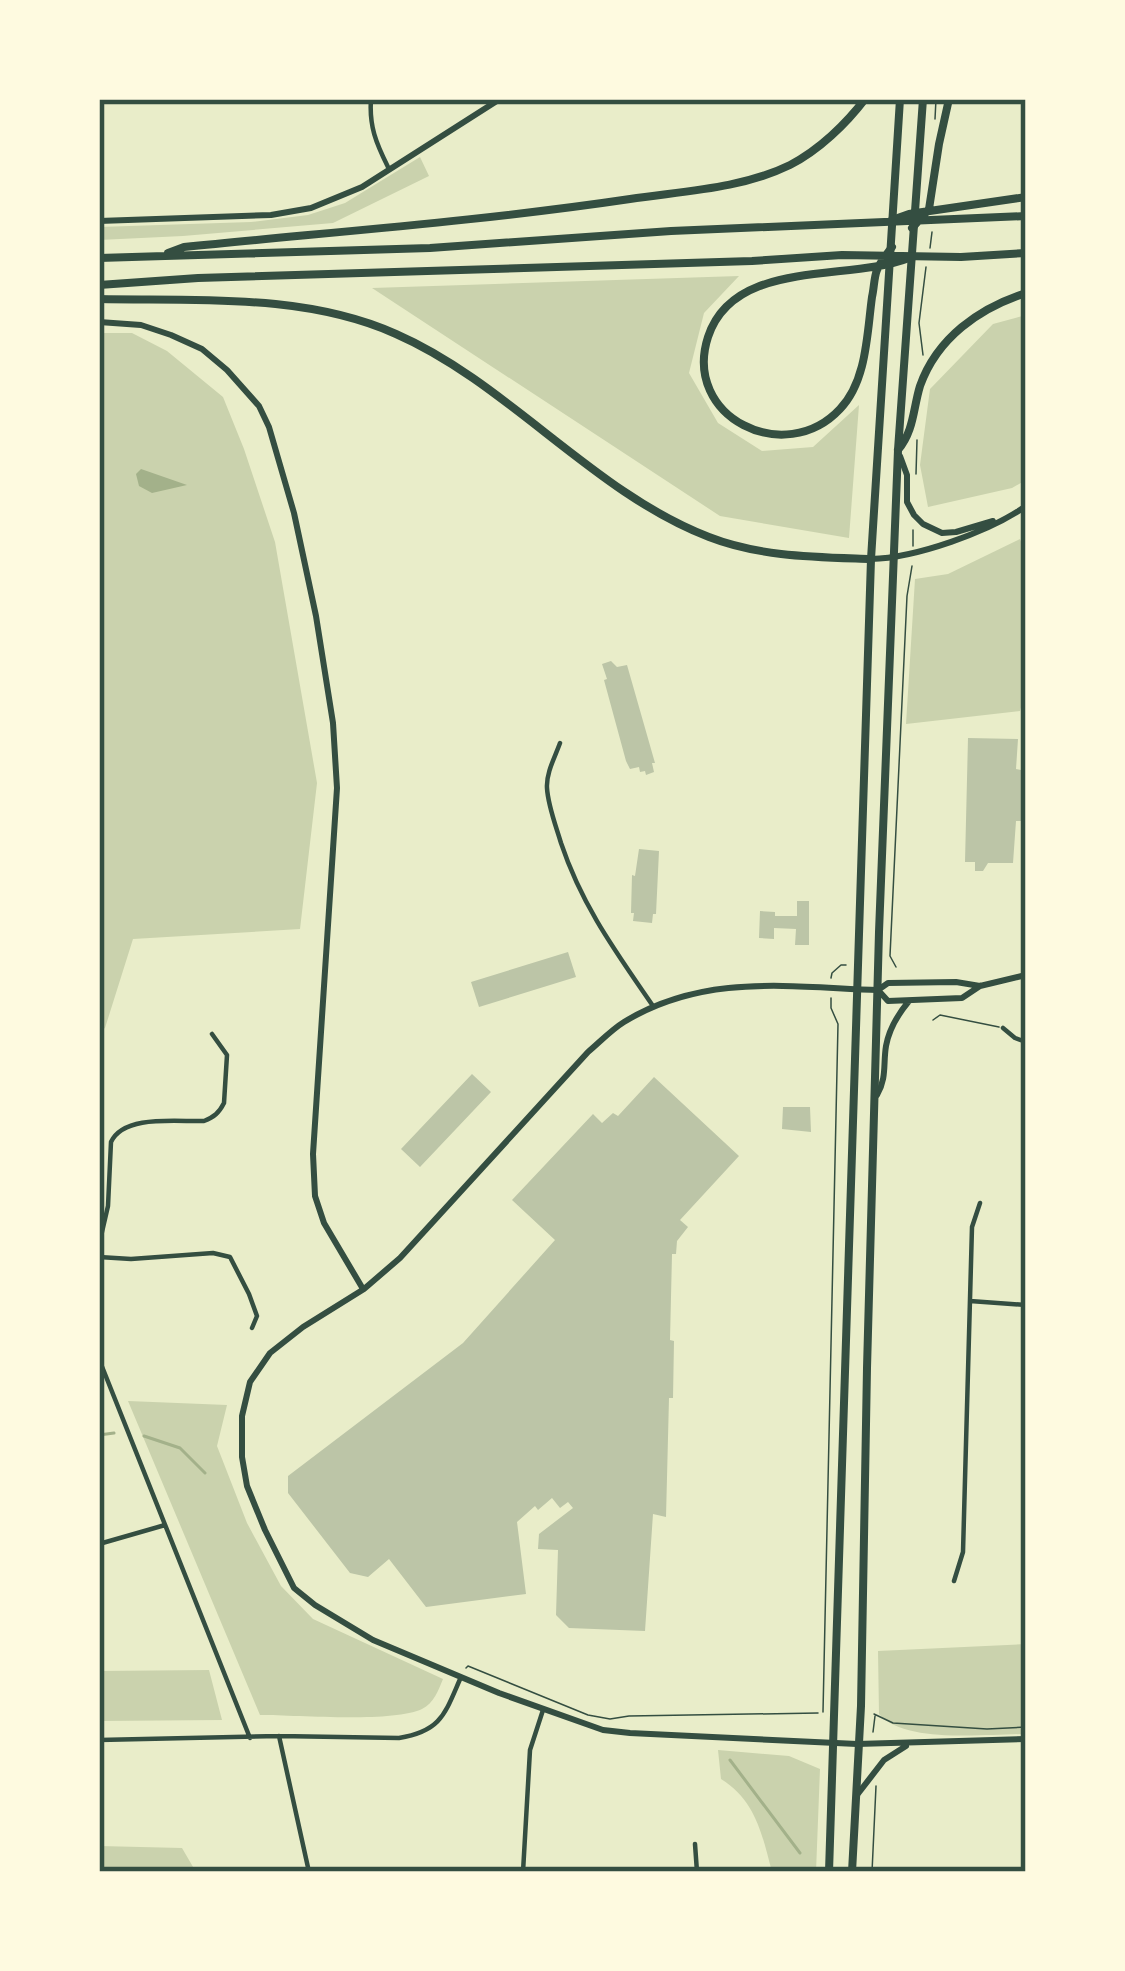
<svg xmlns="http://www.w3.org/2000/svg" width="1125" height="1971" viewBox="0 0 1125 1971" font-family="Montserrat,sans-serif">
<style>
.green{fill:#cad2ad}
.water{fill:#a3b18a}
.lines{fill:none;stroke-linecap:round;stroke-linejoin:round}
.stream{stroke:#a3b18a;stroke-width:3}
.building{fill:#bcc5a7}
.path{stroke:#344e41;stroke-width:1.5}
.service{stroke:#344e41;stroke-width:1.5}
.minor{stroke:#344e41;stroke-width:4.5}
.tertiary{stroke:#344e41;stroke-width:6}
.primary{stroke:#344e41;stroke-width:8}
.motorway{stroke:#344e41;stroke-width:8}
.neatline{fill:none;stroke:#344e41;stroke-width:4.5}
</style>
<rect width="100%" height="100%" fill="#e9edc9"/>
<path class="green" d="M420,157L429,176L333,223L183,236L99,240V227L251,222L308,215L345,203Z
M739,276L704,313L689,373L718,423L762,451L813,447L859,405L849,538L720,516L372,288Z
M1026,315V480L1012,488L928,507L920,465L930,389L993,324Z
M99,333H132L167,351L223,397L244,449L275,542L317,783L300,929L133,939L105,1028L99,1032Z
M1020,539L1026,555V689L1020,711L906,724L915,579L948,574Z
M128,1401L227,1405L217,1446L247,1523L281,1586L313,1619L443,1679C438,1691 434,1703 422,1709C392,1723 297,1715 260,1715Z
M1026,1644V1734C986,1734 905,1744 879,1714L878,1651Z
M209,1670L222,1720L99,1721V1671Z
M718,1750L789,1756L820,1769L816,1872H772C762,1834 756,1801 721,1779Z
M99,1846L182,1848L196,1872H99Z"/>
<path class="water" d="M141,469L187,485L152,493L139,486L136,474Z"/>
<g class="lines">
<path class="stream" d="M99,1435L114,1433
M144,1436L180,1448L205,1473
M730,1760L800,1853"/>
</g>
<path class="building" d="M611,661L617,667L627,665L655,763H652L654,772L646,775L645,771L640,772L639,767L630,769L626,761L604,680L607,679L602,664Z
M968,738L1018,739L1016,769L1026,771V811L1024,821H1016L1013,863H988L983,871H975V862H965Z
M639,849L659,851L656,914H653L652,923L633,921L634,913H631L632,875L635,876Z
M797,901H809V945H795L796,929L774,928V939L759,938L760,911L775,912V916H797Z
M568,952L576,977L479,1007L471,982Z
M472,1074L491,1092L420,1167L401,1149Z
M654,1077L739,1156L680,1220L688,1227L677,1241L676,1254H672L670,1340L674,1341L673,1398H669L666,1517L653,1514L645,1631L569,1628L556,1615L558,1550L538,1549L539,1534L573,1508L568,1502L560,1508L552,1498L538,1510L535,1506L517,1522L526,1594L426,1607L389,1559L368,1577L350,1573L288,1493V1476L463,1343L555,1240L512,1200L593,1114L602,1123L613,1113L618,1116Z
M783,1107H810L811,1132L782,1129Z"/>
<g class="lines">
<path class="path" d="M935,119L936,99
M930,248L932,232
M923,355L919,323L926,267
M916,474L917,440
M913,546V530
M896,967L890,956L907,596L912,566
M831,978L832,973L841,965H846
M466,1668L468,1666L588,1715L610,1719L629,1716L818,1713
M823,1712L838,1024L831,1008V998
M874,1714L893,1723L987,1729L1026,1727
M873,1732L875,1716
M872,1872L876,1786"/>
<path class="service" d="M933,1020L940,1015L999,1027"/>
<path class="minor" d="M371,99C369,126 376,143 388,167
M560,743C555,757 546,773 547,788C548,806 556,826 561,843C582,906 616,952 653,1006
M1003,1028L1015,1038L1026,1042
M99,1245L108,1206L111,1142C124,1114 178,1122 204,1121C214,1117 219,1113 224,1103L227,1055L212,1034
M99,1257L131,1259L213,1253L230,1257L249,1294L257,1316L252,1328
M970,1301L1026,1305
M99,1359L250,1738
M99,1544L165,1525
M954,1581L963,1552L972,1227L980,1203
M279,1736L309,1872
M99,1740L279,1736L399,1738C442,1731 445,1713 461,1677
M695,1844L697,1872
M523,1872L530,1750L543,1710"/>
<path class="tertiary" d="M99,221L271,215L311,208L362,187L500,99
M99,322L141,325L171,335L202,349L227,370L259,406L269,427L294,513L316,616L333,723L337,788L313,1154L315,1196L324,1223L363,1289
M900,456L907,475V502L914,515L923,524L942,533L956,532L993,521
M871,559C915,558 989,532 1026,506
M1026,975L980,986L956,982L888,983L878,990C789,987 704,973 624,1022C611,1030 600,1042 588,1052L400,1258L364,1289L303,1327L270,1353L250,1382L242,1416V1457L247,1486L265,1530L294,1588L315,1605L373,1640L499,1693L603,1730L630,1733L857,1744L1026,1739
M878,990L888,1001L962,998L980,986
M877,1095C887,1078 883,1064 886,1046C889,1029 899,1013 909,1001
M857,1795L884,1760L906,1746"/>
<path class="primary" d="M829,1872L871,559L900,99
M852,1872L861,1706L867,1368L879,932L898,450L923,99"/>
<path class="motorway" d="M892,220L909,214L1026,197
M912,228L929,209L939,144L949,99
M892,247C887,254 880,262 877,270C874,277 874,289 872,297C867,333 867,381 840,409C785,468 682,417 708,337C734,258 847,282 909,258
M168,253L184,247C332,232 482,221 630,199C683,191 741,189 790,165C819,150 846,124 865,99
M99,258L430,248L671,231L1026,216
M99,285L198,278L752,261L842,255L961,257L1026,253
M99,299C196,301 305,293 396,334C508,383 594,493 709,537C760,557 817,557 871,559
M898,450C914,431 913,409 920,386C937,338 979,308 1026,293"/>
</g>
<rect width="1125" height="1971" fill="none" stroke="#fefae0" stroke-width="204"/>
<rect x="102" y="102" width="921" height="1767" class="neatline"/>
</svg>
